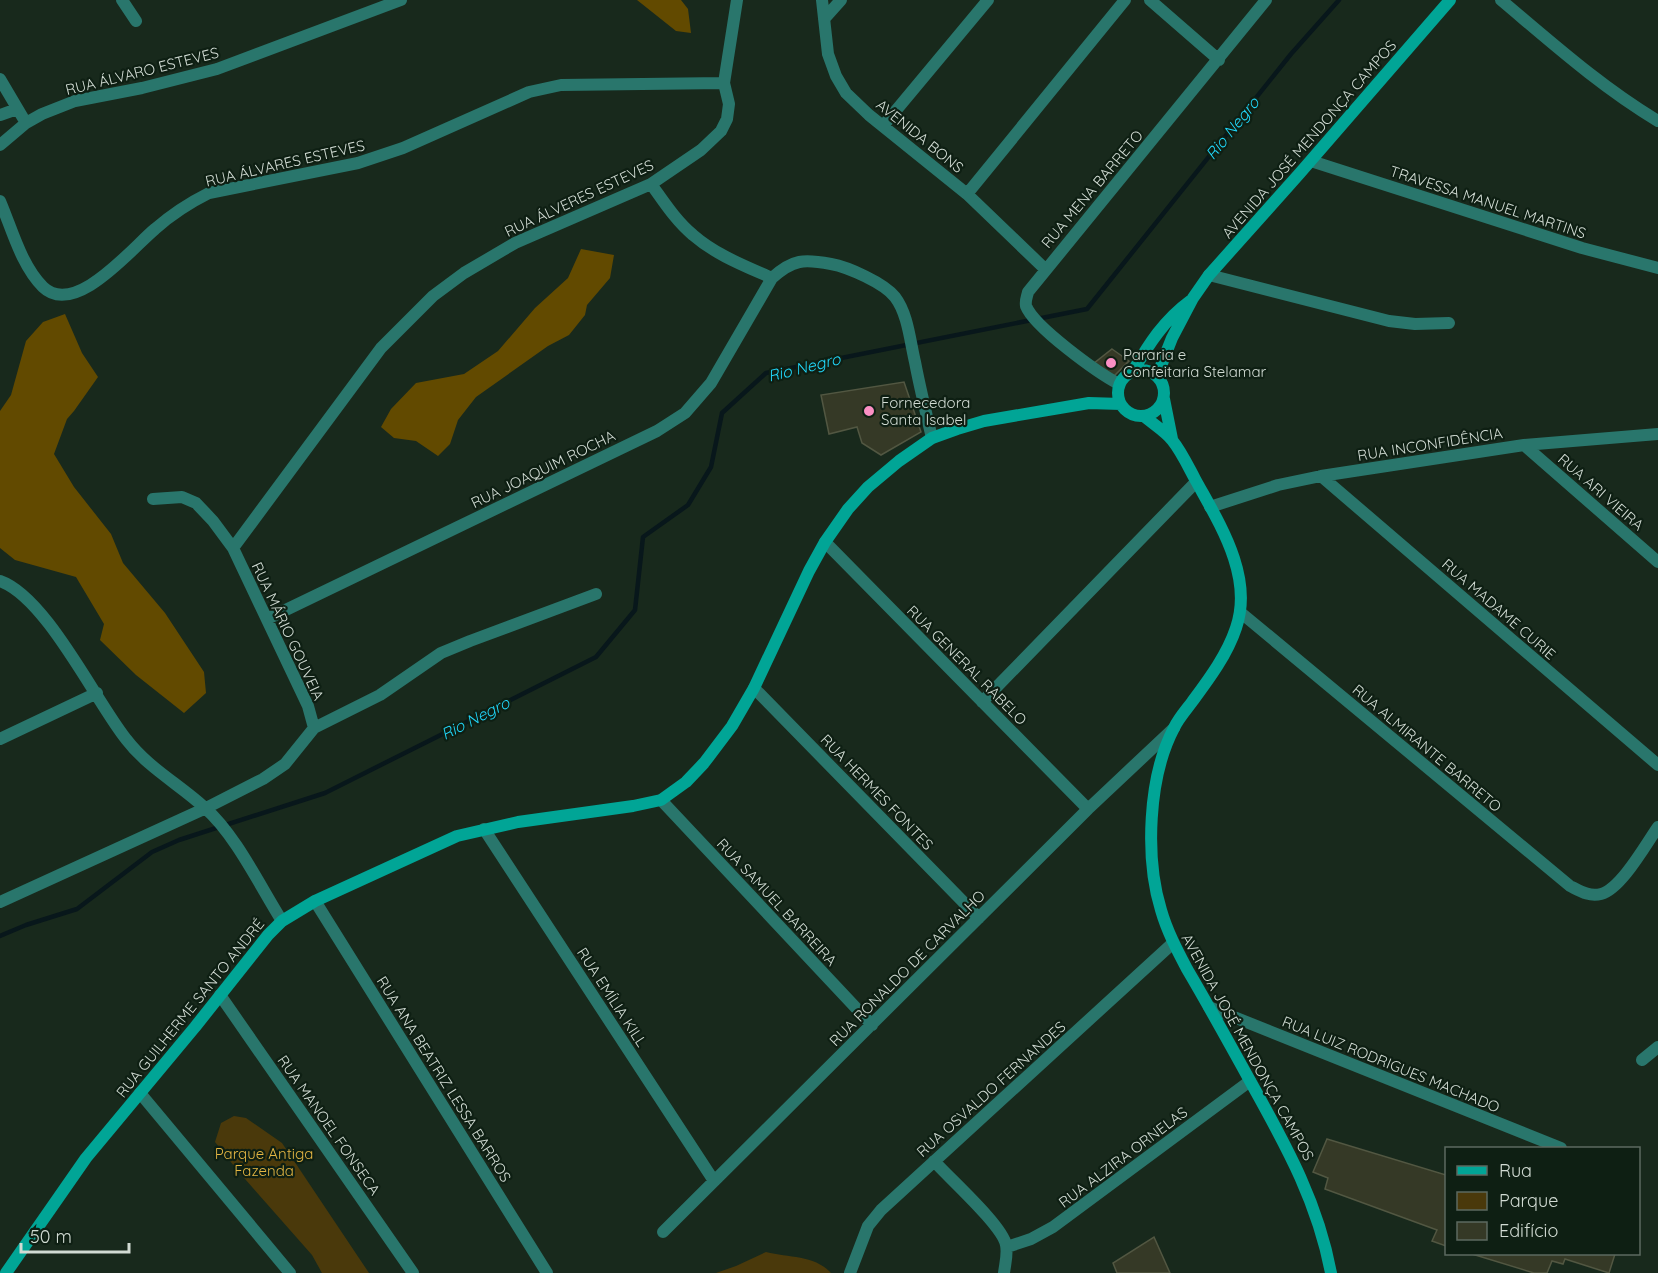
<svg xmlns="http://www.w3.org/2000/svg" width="1658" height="1273" viewBox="0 0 1658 1273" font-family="Quicksand,sans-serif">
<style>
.green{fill:#4a390b}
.forest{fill:#624a00}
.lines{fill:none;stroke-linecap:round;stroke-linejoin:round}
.stream{stroke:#08171b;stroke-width:4.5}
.building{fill:#353926;stroke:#525742;stroke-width:1.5}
.street{stroke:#29766c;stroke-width:12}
.secondary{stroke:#01a596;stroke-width:12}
.poi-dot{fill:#fb8fc4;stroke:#0e1f13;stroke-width:2}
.labels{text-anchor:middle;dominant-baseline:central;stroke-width:4.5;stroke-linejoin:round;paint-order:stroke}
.street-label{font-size:15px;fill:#d1dbd3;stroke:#0e1f13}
.poi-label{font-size:15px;fill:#d1dbd3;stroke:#0e1f13;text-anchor:start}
.park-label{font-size:15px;fill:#e5b744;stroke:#0e1f13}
.water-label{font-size:16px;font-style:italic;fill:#21d7fa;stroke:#0e1f13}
</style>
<rect width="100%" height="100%" fill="#18291c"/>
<path class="green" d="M234,1116L246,1118L282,1143L369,1273H322L312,1255L238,1171L215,1142L221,1123Z
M766,1252C789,1258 815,1255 831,1273H716L736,1266Z"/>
<path class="forest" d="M637,0H681L688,9L691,33L676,31Z
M581,249L614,255L610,278L587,305L585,315L569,335L548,346L476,397L458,420L450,444L438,456L416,441L394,438L381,427L391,409L416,383L464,374L498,351L535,308L568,278Z
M65,314L82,353L98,377L74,411L67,419L54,454L74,487L111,534L123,563L165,613L204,672L206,693L184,713L136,675L100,640L104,624L76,577L15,560L0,548V411L11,395L26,341L43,322Z"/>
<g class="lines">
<path class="stream" d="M0,936L26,925L77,909L152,852L179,840L325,793L596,657L635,610L643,537L688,505L711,467L722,413L766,373L1087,309L1291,54L1339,0"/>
</g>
<path class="building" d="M1112,349L1129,361L1114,376L1093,364Z
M904,382L921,432L881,455L862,443L857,427L829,434L821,395Z
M1327,1139L1446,1175V1246L1432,1241L1437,1230L1325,1189L1328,1178L1313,1172Z
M1154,1237L1170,1273H1117L1113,1263Z
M1472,1254H1615L1609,1273L1565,1259L1563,1264L1552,1261L1547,1273H1534Z"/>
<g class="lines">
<path class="street" d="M122,0L136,21
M822,0L828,54L836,76L846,93L869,115L967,194L1045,269
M1150,0L1219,60
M1501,0C1551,42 1601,87 1658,121
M824,19L841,0
M0,79L26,123
M0,115L17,109
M883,126L988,0
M0,145L26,123L42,114L75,101L142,88L217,69L401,0
M1311,161L1582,248L1658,268
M651,184C664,202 676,221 693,235C716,255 745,266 772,278C793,259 804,259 831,264C848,267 884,283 895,297C908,314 910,341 915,362C920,388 926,413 932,438
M967,194L1125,0
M0,201C12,229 21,265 43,287C75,318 132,248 155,229C172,214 189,203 209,193L358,163L403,148L529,92L561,85L724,83
M1209,275L1389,321L1415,324L1449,323
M1119,384C1098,373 1034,327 1026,306C1025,300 1027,297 1028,292L1266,0
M1524,445L1658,562
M1321,476L1658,765
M153,499L182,497L196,503L213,521L233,548L308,706L314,728
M1210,507L1278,485L1321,476L1524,445L1658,434
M825,542L1088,809
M233,548L381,348L433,296L464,273L515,243L651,184L701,150L721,131L727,119L729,104L724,83L737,0
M0,581C46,597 95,700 126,739C148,768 179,784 205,808C235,834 260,886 282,921
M1240,612L1570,886C1580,891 1589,897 1601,894C1621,889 1646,844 1658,827
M267,619L657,431L685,413L711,383L772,278
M754,688L979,918
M982,702L1196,482
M0,739L97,693
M661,800L872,1025
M484,829L714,1181
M315,901L547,1273
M0,902L206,808L263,779L285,764L314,728L380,695L441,653L470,641L596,594
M220,995L413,1273
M1209,1007L1561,1148
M1642,1060L1658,1047
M140,1093L290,1273
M934,1161C949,1178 1003,1226 1006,1245C1008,1254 1005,1264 1004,1273
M663,1232L1088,809L1174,728
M1007,1247L1031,1239L1053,1227L1250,1081
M850,1273L868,1226L881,1210L1173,943"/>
<path class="secondary" d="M1118 393a23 23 0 1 1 46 0a23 23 0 1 1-46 0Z
M1133,371C1149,344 1164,320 1190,301
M1157,376L1172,338L1193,298L1209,275L1300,173L1450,0
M1164,399L1172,439
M1144,416C1153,424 1165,431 1172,440C1181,451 1188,466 1195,479C1219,523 1254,576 1236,628C1227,655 1209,679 1192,702C1186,710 1178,719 1174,728C1148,777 1145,858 1161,910C1167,931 1177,950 1187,969C1210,1008 1232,1048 1254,1088C1288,1149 1318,1204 1331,1273
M6,1273L86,1158L195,1027L268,935L282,921L315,901L457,836L518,822L633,806L661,800L686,782L704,763L732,726L754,688L809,571L825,542L848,509L868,487L899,461L932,438L957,429L984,421L1089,403L1121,404"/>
</g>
<g class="poi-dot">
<circle cx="1111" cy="363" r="6"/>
<circle cx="869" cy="411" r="6"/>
</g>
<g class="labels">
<g class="street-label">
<text transform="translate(142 71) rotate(-14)">RUA ÁLVARO ESTEVES</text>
<text transform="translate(920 136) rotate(39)">AVENIDA BONS</text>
<text transform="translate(1309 139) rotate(-49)">AVENIDA JOSÉ MENDONÇA CAMPOS</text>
<text transform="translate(285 163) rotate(-13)">RUA ÁLVARES ESTEVES</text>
<text transform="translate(1092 189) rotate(-50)">RUA MENA BARRETO</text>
<text transform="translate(579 198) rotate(-25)">RUA ÁLVERES ESTEVES</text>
<text transform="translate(1488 202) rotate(18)">TRAVESSA MANUEL MARTINS</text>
<text transform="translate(1430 444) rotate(-9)">RUA INCONFIDÊNCIA</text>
<text transform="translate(543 469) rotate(-26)">RUA JOAQUIM ROCHA</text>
<text transform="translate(1601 492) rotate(41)">RUA ARI VIEIRA</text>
<text transform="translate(1499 609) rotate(41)">RUA MADAME CURIE</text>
<text transform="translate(288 631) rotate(65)">RUA MÁRIO GOUVEIA</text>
<text transform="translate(967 665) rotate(45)">RUA GENERAL RABELO</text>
<text transform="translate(1427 748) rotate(40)">RUA ALMIRANTE BARRETO</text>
<text transform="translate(877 792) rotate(46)">RUA HERMES FONTES</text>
<text transform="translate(777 902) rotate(47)">RUA SAMUEL BARREIRA</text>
<text transform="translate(907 968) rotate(-45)">RUA RONALDO DE CARVALHO</text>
<text transform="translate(612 997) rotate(57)">RUA EMÍLIA KILL</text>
<text transform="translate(190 1008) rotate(-51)">RUA GUILHERME SANTO ANDRÉ</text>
<text transform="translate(1248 1047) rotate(61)">AVENIDA JOSÉ MENDONÇA CAMPOS</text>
<text transform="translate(1391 1064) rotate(22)">RUA LUIZ RODRIGUES MACHADO</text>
<text transform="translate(444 1079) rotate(58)">RUA ANA BEATRIZ LESSA BARROS</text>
<text transform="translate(991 1089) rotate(-42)">RUA OSVALDO FERNANDES</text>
<text transform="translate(329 1125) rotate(55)">RUA MANOEL FONSECA</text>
<text transform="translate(1123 1157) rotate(-37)">RUA ALZIRA ORNELAS</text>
</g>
<g class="poi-label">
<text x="1123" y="354">Pararia e<tspan x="1123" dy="17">Confeitaria Stelamar</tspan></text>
<text x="881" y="402">Fornecedora<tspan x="881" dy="17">Santa Isabel</tspan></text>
</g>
<g class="park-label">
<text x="264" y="1153">Parque Antiga<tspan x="264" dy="17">Fazenda</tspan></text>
</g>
<g class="water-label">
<text transform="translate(1232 128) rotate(-51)">Rio Negro</text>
<text transform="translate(804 367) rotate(-14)">Rio Negro</text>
<text transform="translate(475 718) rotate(-27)">Rio Negro</text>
</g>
</g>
<rect x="1445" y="1147" width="195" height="108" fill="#0e1f13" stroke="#5c6a60" stroke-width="1.5"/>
<rect x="1457" y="1166" width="30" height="9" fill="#01a596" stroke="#5c6a60" stroke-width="1.5"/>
<text x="1499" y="1177" font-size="18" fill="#d1dbd3">Rua</text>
<rect x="1457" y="1192" width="30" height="18" fill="#4a390b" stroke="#5c6a60" stroke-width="1.5"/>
<text x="1499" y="1207" font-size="18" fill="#d1dbd3">Parque</text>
<rect x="1457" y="1222" width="30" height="18" fill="#353926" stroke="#5c6a60" stroke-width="1.5"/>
<text x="1499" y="1237" font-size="18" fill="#d1dbd3">Edifício</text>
<path d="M21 1243v9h108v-9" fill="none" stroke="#d1dbd3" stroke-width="3"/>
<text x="30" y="1243" font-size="18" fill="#d1dbd3" stroke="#0e1f13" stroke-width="4.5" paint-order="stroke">50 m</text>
</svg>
